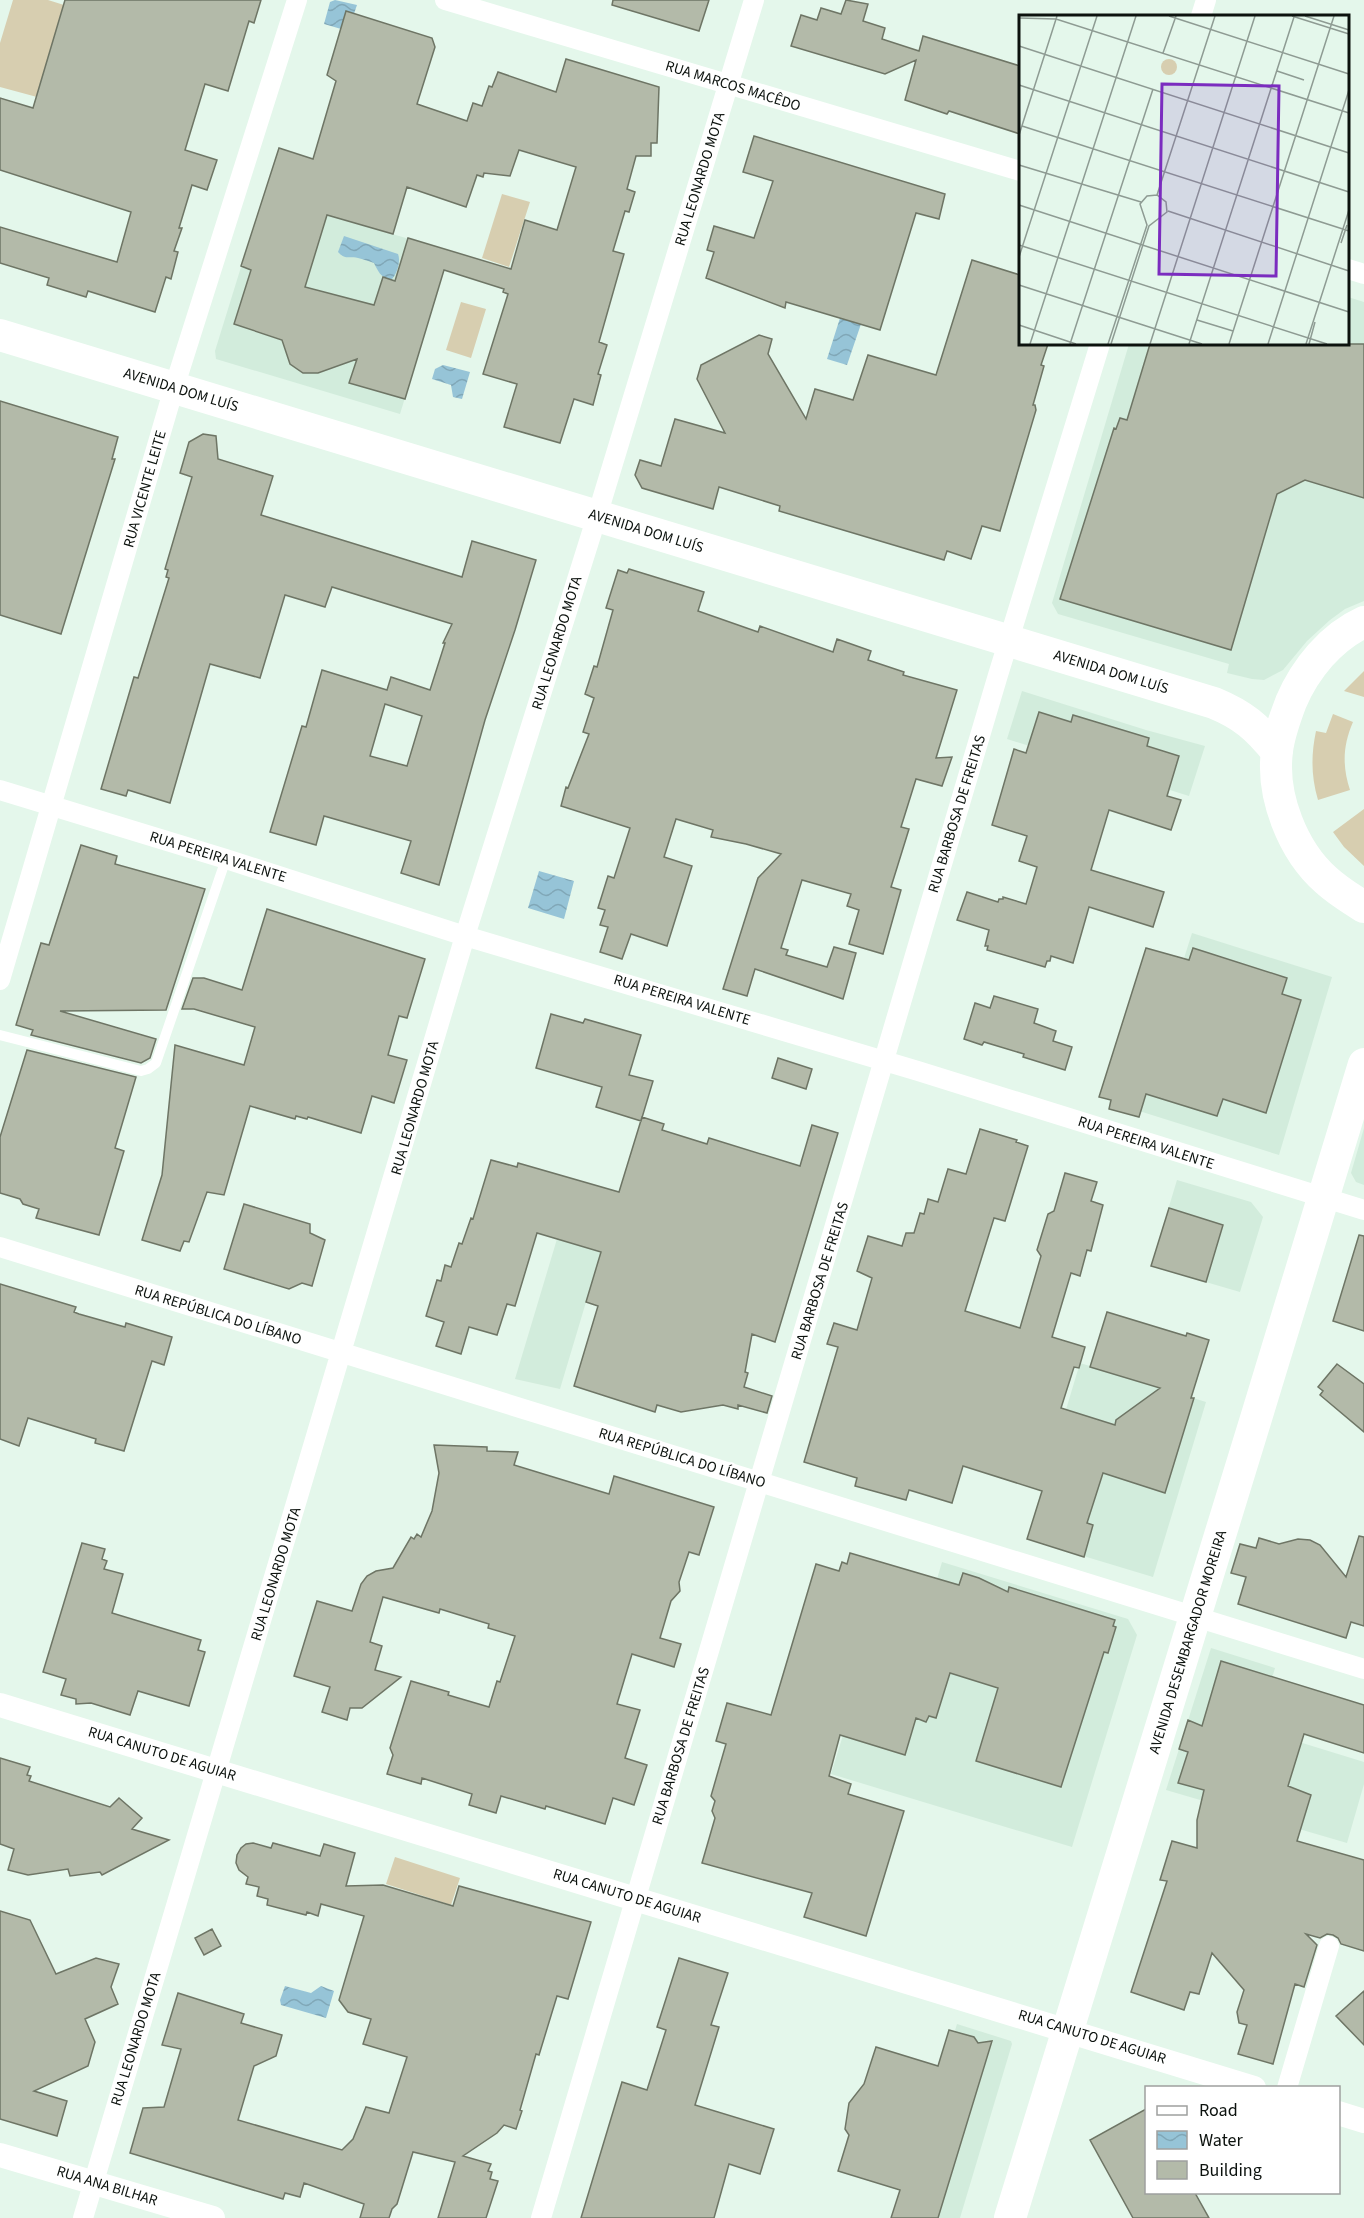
<svg xmlns="http://www.w3.org/2000/svg" width="1364" height="2218" viewBox="0 0 1364 2218" font-family="'Source Sans 3',sans-serif">
<style>
.built{fill:#d2ecdc}
.grass{fill:#d7ceb0}
.water{fill:url(#water-waves)}
.building{fill:#b3baa9;stroke:#6e7565;stroke-width:1.5;fill-rule:evenodd}
.lines{fill:none;stroke-linecap:round;stroke-linejoin:round}
.service{stroke:#fff;stroke-width:10}
.minor{stroke:#fff;stroke-width:20}
.tertiary{stroke:#fff;stroke-width:24}
.primary{stroke:#fff;stroke-width:32}
.labels{text-anchor:middle;dominant-baseline:central;stroke-width:4.5;stroke-linejoin:round;paint-order:stroke}
.street-label{font-size:15px;fill:#0c120e;stroke:#fff}
.inset-road{fill:none;stroke:#8e9b93;stroke-width:1.5}
.view{fill:#7b2cbf;fill-opacity:0.15;stroke:#7b2cbf;stroke-width:3}
.inset-edge{fill:none;stroke:#0c120e;stroke-width:3}
</style>
<defs>
<pattern id="water-waves" width="16" height="10" patternUnits="userSpaceOnUse" patternTransform="scale(1.5)"><rect width="16" height="10" fill="#96c4d7"/><path d="M0 5q4-4 8 0t8 0" fill="none" stroke="#80a7b7"/></pattern>
</defs>
<rect width="100%" height="100%" fill="#e4f7eb"/>
<path class="built" d="M263,196L450,251L400,414L216,359L215,351Z
M1348,297L1364,302V601L1345,609L1330,620L1307,641L1283,670L1264,680L1252,679L1227,673L1229,664L1058,614L1052,603L1129,344H1348Z
M1022,691L1146,730L1205,746L1189,796L1007,739Z
M1192,933L1332,977L1279,1155L1136,1110Z
M1364,1128V1185L1356,1182L1351,1173Z
M1177,1180L1251,1202L1263,1217L1240,1292L1151,1266Z
M557,1239L601,1252L560,1389L515,1379Z
M1080,1363L1206,1402L1153,1577L1027,1539Z
M942,1562L1128,1619L1137,1635L1072,1847L831,1774L844,1732L888,1746Z
M1211,1648L1275,1668L1257,1729L1364,1762V1784L1347,1843L1166,1790Z
M957,2024L1011,2041L1012,2044L960,2218H897Z"/>
<path class="grass" d="M13,0H48L64,5L37,97L0,87V43Z
M502,194L530,202L509,267L482,258Z
M461,302L486,309L471,358L446,350Z
M1364,671V697L1344,691Z
M1333,714L1353,722C1343,745 1342,766 1350,790L1318,800C1311,776 1311,755 1316,731L1326,733Z
M1364,809V866L1344,847L1333,832Z
M395,1857L460,1878L451,1905L386,1884Z"/>
<path class="water" d="M335,0L357,5L348,31L324,24L330,2Z
M344,236L398,254C401,261 397,275 391,280C380,277 378,271 374,263C368,261 363,259 358,258C349,256 345,260 338,252Z
M840,318L861,324L847,365L827,359Z
M443,365L470,372L462,399L453,397L451,385L432,379L435,369Z
M539,871L574,881L564,919L528,908Z
M285,1986L311,1993L321,1986L334,1991L326,2018L281,2005L280,2000Z"/>
<path class="building" d="M65,0H261L254,23L249,21L228,91L205,84L185,150L217,160L207,190L192,185L179,228H182L174,251L178,252L171,279L166,277L155,312L88,291L86,297L47,285L49,278L0,263V227L117,262L131,212L0,170V98L33,108Z
M613,0H709L699,31L612,5Z
M846,0L868,4L863,21L885,28L882,39L919,51L923,36L1020,66V134L949,111L947,114L905,100L916,60L885,74L791,46L801,15L817,20L821,8L841,14Z
M346,11L432,38L435,47L417,104L467,121L473,103L482,106L489,86L492,87L498,72L556,92L566,59L659,87L657,143H651V156H636L627,189L635,192L629,212L625,211L613,251L624,254L599,342L607,345L598,374L601,375L593,405L574,399L560,443L504,427L517,384L483,374L508,294L503,292L504,289L444,270L405,399L349,383L357,359L318,373H303L290,364L282,340L234,324L251,270L241,266L279,148L313,159L336,81L327,75ZM519,150L576,167L557,230L525,220L511,269L408,238L395,281L383,277L374,305L305,287L327,215L393,234L407,187L466,207L477,175L483,177L484,173L510,176Z
M754,136L945,194L939,219L916,213L880,330L786,302L785,308L706,278L714,252L707,250L714,226L754,238L773,181L743,172Z
M972,260L1020,275V344H1048L1041,365L1044,366L1033,405H1035L1036,410L1000,531L982,526L971,559L947,551L944,560L779,511L780,506L719,487L713,509L642,488L635,475L640,460L661,466L675,419L725,433L697,379L701,365L759,335L772,339L768,354L806,419L815,389L853,400L868,355L936,375Z
M1150,344H1364V498L1305,480L1277,494L1231,650L1060,599L1114,428L1116,429L1120,418L1127,420Z
M0,401L118,437L112,459H115L61,634L0,615Z
M203,434L216,436L218,459L273,476L261,515L462,577L472,541L536,560L515,630L485,720L439,885L401,873L411,841L324,816L316,845L270,832L302,726L306,727L322,670L387,690L391,677L430,690L445,643H443L452,624L332,587L325,607L285,595L260,678L210,664L170,803L128,790L126,796L101,789L134,677L138,678L169,578L166,577L168,570L165,569L192,477L180,473L189,442ZM385,704L422,716L407,766L370,756Z
M629,569L704,592L698,611L758,632L760,626L833,652L837,639L871,651L868,660L904,672L903,675L957,690L936,758L952,757L942,786L916,779L901,827L909,829L891,887L901,890L883,954L849,944L859,910L847,906L851,894L802,880L781,948L788,950L786,955L827,967L834,947L856,953L843,999L755,969L747,996L723,989L758,878L781,854L746,844L711,837L713,830L676,819L664,857L692,866L667,946L631,934L622,959L600,952L608,927L600,925L605,910L598,908L608,876L614,878L630,828L561,806L566,787L568,788L589,734L583,732L594,698L585,694L594,666L597,667L613,610L606,608L618,570L627,573Z
M1039,712L1071,722L1073,715L1149,738L1147,746L1179,756L1167,796L1181,800L1171,830L1109,810L1091,870L1164,892L1153,927L1089,907L1073,963L1051,956L1050,961H1047L1045,967L987,950L988,946H985L989,930L957,920L967,892L998,902L999,899H1003V897L1026,904L1037,867L1019,861L1027,836L992,825L1014,749L1026,753Z
M81,845L117,856L115,864L205,889L166,1010L60,1011L156,1039L150,1058L141,1063L31,1035L33,1030L16,1025L41,943L49,945Z
M267,909L425,959L407,1018L399,1016L388,1055L407,1060L394,1103L372,1096L361,1133L308,1117L307,1119L296,1116L295,1119L250,1106L224,1195L207,1192L189,1242L184,1241L180,1251L142,1240L162,1175L175,1045L244,1065L255,1027L194,1009H182L193,978H204L242,990Z
M1146,948L1189,960L1193,948L1287,978L1282,994L1301,1000L1266,1113L1223,1099L1217,1116L1146,1094L1139,1117L1109,1109L1111,1100L1099,1097Z
M994,996L1038,1009L1034,1023L1056,1031L1053,1041L1072,1047L1065,1070L1023,1057L1024,1054L984,1042L982,1045L964,1039L975,1003L990,1008Z
M551,1014L583,1023L585,1019L641,1035L629,1075L653,1081L641,1121L596,1107L602,1087L536,1068Z
M27,1050L136,1077L115,1148L124,1151L99,1235L36,1218L39,1209L23,1204L20,1199L0,1193V1137Z
M778,1058L812,1069L806,1089L772,1078Z
M642,1117L664,1124L662,1130L707,1144L709,1138L800,1166L812,1125L838,1133L775,1342L752,1334L745,1372L748,1373L744,1387L772,1396L767,1413L738,1405V1409L723,1405L681,1412L657,1405L655,1412L574,1386L598,1306L586,1302L601,1252L537,1233L515,1306L507,1304L497,1335L469,1327L461,1354L436,1346L444,1322L426,1316L437,1280L441,1281L445,1265L451,1267L459,1243L462,1244L471,1218L473,1219L491,1160L517,1167L518,1163L619,1192Z
M980,1129L1017,1140L1016,1142L1028,1146L1005,1221L994,1218L965,1311L1020,1328L1041,1256L1037,1250L1048,1214L1054,1211L1065,1173L1097,1182L1091,1201L1103,1205L1091,1251L1087,1250L1080,1276L1071,1273L1052,1337L1085,1347L1079,1368L1074,1367L1061,1408L1115,1425L1116,1420L1160,1388L1090,1367L1107,1312L1186,1336L1187,1333L1209,1340L1191,1398H1194L1165,1493L1103,1473L1087,1523L1093,1525L1084,1557L1027,1539L1042,1491L963,1466L952,1503L909,1490L906,1500L855,1486L857,1478L804,1462L838,1347L827,1344L834,1323L857,1330L872,1278L857,1271L868,1236L902,1246L906,1233H914L920,1213L924,1214L928,1199L938,1202L948,1169L966,1174Z
M244,1204L310,1224V1233L325,1240L312,1286L302,1283L289,1289L224,1269Z
M1169,1208L1223,1225L1206,1282L1151,1266Z
M1359,1235L1364,1236V1331L1333,1321Z
M0,1284L76,1307L74,1312L79,1314L125,1327L126,1323L172,1337L164,1365L152,1361L124,1451L95,1443L96,1439L28,1418L19,1446L0,1439Z
M1337,1364L1364,1384V1432L1320,1395L1323,1391L1318,1387Z
M434,1445L487,1447V1451L518,1452L514,1465L609,1494L614,1476L714,1507L699,1555L689,1552L679,1582L680,1591L671,1601L660,1638L681,1644L674,1667L632,1654L617,1704L640,1710L625,1758L647,1765L634,1805L613,1798L605,1824L546,1806L545,1809L501,1796L496,1813L469,1805L472,1794L422,1778L421,1784L387,1774L393,1755L390,1748L411,1681L449,1692L448,1695L489,1707L497,1681L500,1682L515,1636L488,1628L489,1624L440,1609L439,1613L383,1597L370,1642L382,1646L375,1670L401,1677L362,1708H350L347,1720L322,1712L330,1687L294,1676L317,1601L352,1611L361,1584L367,1576L376,1571L393,1568L411,1537L414,1539L417,1534L421,1537L432,1511L439,1473Z
M1359,1536L1364,1537V1626L1351,1622L1346,1638L1238,1604L1246,1577L1231,1573L1240,1544L1256,1548L1259,1538L1279,1544L1298,1539L1310,1540L1320,1545L1346,1577Z
M82,1543L105,1549L102,1559L107,1561L104,1569L123,1574L112,1613L201,1640L198,1650L205,1652L189,1706L138,1691L130,1715L91,1703L76,1704V1699L61,1695L66,1679L43,1672Z
M850,1553L959,1585L963,1573L979,1578L1008,1592L1009,1587L1115,1620L1113,1626L1116,1627L1108,1653L1104,1652L1061,1787L976,1761L998,1688L950,1673L936,1718L929,1716L926,1722L916,1718L905,1755L840,1735L829,1776L851,1784L848,1794L904,1811L866,1936L804,1917L812,1893L702,1863L715,1818L712,1811L715,1801L711,1796L726,1744L716,1741L727,1703L771,1715L816,1564L839,1571L842,1562L847,1564Z
M1221,1661L1364,1705V1753L1304,1734L1288,1786L1311,1795L1297,1841L1364,1860V1951L1341,1944L1338,1938L1333,1935L1327,1934L1320,1938L1306,1934L1317,1945L1304,1987L1295,1984L1273,2064L1238,2054L1247,2025L1239,2023L1237,2012L1244,1990L1212,1953L1199,1994L1190,1992L1184,2010L1131,1992L1167,1881L1160,1880L1172,1841L1197,1848V1820L1204,1790L1178,1783L1188,1752L1179,1749L1188,1720L1202,1726Z
M0,1758L30,1767L27,1775L31,1776L29,1781L110,1807L119,1798L142,1818L132,1829L169,1840L102,1875L100,1872L70,1876L68,1869L28,1875L8,1870L14,1849L0,1844Z
M253,1843L271,1848L273,1843L320,1856L324,1844L355,1853L346,1886L383,1885L453,1906L459,1886L591,1922L568,1999L557,1996L539,2055L536,2054L520,2110L522,2111L516,2129L504,2125L497,2133L463,2156L491,2164L488,2171L492,2172L490,2179L498,2181L486,2218H438L455,2162L413,2152L397,2204L392,2209L389,2218H360L364,2204L304,2183L300,2197L285,2193L283,2199L130,2153L143,2108L164,2107L181,2049L162,2045L178,1993L244,2014L241,2023L282,2035L276,2056L254,2066L238,2120L342,2150L353,2139L366,2107L389,2113L407,2057L363,2044L371,2019L348,2012L339,2000L364,1916L321,1904L318,1916L307,1912L306,1915L267,1905L268,1899L257,1896L259,1887L246,1884L248,1877L239,1870L236,1863L237,1855L241,1848L246,1844Z
M0,1911L30,1920L56,1974L96,1958L119,1964L111,1987L118,2004L85,2019L95,2042L88,2066L34,2091L67,2101L57,2136L0,2119Z
M212,1929L221,1946L204,1955L195,1938Z
M679,1958L728,1973L711,2025L719,2027L695,2105L774,2129L760,2174L729,2164L714,2218H581L622,2082L647,2090L666,2030L657,2027Z
M1364,1991V2045L1336,2016Z
M949,2030L974,2037L978,2043L992,2041L938,2218H891L900,2190L838,2171L849,2135L845,2129L849,2103L864,2084L876,2047L938,2066Z
M1146,2109V2193H1195L1209,2218H1133L1090,2140Z"/>
<g class="lines">
<path class="service" d="M0,1035L141,1071L148,1069L156,1063L226,859"/>
<path class="minor" d="M445,0L1020,171
M1201,16L1206,0
M1348,269L1364,274
M0,790L226,859L465,936L918,1071L1364,1210
M0,980L174,388L297,0
M0,1247L1364,1669
M1287,2088L1329,1946
M83,2218L465,936L597,516L754,0
M541,2218L998,675L1100,344"/>
<path class="tertiary" d="M0,1705L1254,2088
M1338,2113L1364,2121
M0,2155L213,2218"/>
<path class="primary" d="M0,335L1214,703C1243,715 1257,727 1277,752
M1364,622C1331,637 1305,669 1291,702C1285,718 1279,734 1277,751C1271,796 1293,851 1326,880C1338,891 1351,899 1364,907
M1010,2218C1129,1834 1247,1449 1364,1064"/>
</g>
<g class="labels">
<g class="street-label">
<text transform="translate(733 86) rotate(17)">RUA MARCOS MACÊDO</text>
<text transform="translate(700 179) rotate(-73)">RUA LEONARDO MOTA</text>
<text transform="translate(181 390) rotate(17)">AVENIDA DOM LUÍS</text>
<text transform="translate(145 489) rotate(-74)">RUA VICENTE LEITE</text>
<text transform="translate(646 531) rotate(17)">AVENIDA DOM LUÍS</text>
<text transform="translate(557 643) rotate(-73)">RUA LEONARDO MOTA</text>
<text transform="translate(1111 672) rotate(17)">AVENIDA DOM LUÍS</text>
<text transform="translate(957 814) rotate(-73)">RUA BARBOSA DE FREITAS</text>
<text transform="translate(218 857) rotate(17)">RUA PEREIRA VALENTE</text>
<text transform="translate(682 1000) rotate(17)">RUA PEREIRA VALENTE</text>
<text transform="translate(415 1108) rotate(-74)">RUA LEONARDO MOTA</text>
<text transform="translate(1146 1143) rotate(18)">RUA PEREIRA VALENTE</text>
<text transform="translate(820 1281) rotate(-73)">RUA BARBOSA DE FREITAS</text>
<text transform="translate(218 1315) rotate(17)">RUA REPÚBLICA DO LÍBANO</text>
<text transform="translate(682 1458) rotate(17)">RUA REPÚBLICA DO LÍBANO</text>
<text transform="translate(276 1574) rotate(-73)">RUA LEONARDO MOTA</text>
<text transform="translate(1188 1642) rotate(-73)">AVENIDA DESEMBARGADOR MOREIRA</text>
<text transform="translate(681 1746) rotate(-73)">RUA BARBOSA DE FREITAS</text>
<text transform="translate(162 1754) rotate(17)">RUA CANUTO DE AGUIAR</text>
<text transform="translate(627 1896) rotate(17)">RUA CANUTO DE AGUIAR</text>
<text transform="translate(1092 2037) rotate(17)">RUA CANUTO DE AGUIAR</text>
<text transform="translate(136 2039) rotate(-73)">RUA LEONARDO MOTA</text>
<text transform="translate(107 2186) rotate(17)">RUA ANA BILHAR</text>
</g>
</g>
<g transform="translate(1019 15)">
<rect width="330" height="330" fill="#e4f7eb"/>
<path d="M142 52a8 8 0 1 1 16 0a8 8 0 1 1-16 0Z" fill="#d7ceb0"/>
<path class="inset-road" d="M150,1L330,59M273,1L330,19M286,1L330,15M0,3L37,4L330,98M0,31L330,138M144,38L157,1M258,56L285,65M0,70L330,177M3,111L330,216M0,120L38,1M0,150L122,187M138,180L196,1M0,190L330,297M149,196L330,256M322,228L328,210M0,230L308,329M0,242L78,1M0,270L183,329M178,305L214,316M0,310L57,329M11,329L117,1M51,329L134,74M89,329L128,210L121,189L128,181L138,180L147,187L148,197L130,211L92,329M131,329L236,1M170,329L275,2M210,329L315,1M249,329L330,75M287,329L330,195M290,329L296,307"/>
<path class="view" d="M143,69L260,71L257,261L140,259Z"/>
<rect width="330" height="330" class="inset-edge"/>
</g>
<rect x="1145" y="2086" width="195" height="108" fill="#ffffff" stroke="#9ea09f" stroke-width="1.5"/>
<rect x="1157" y="2106" width="30" height="9" fill="#ffffff" stroke="#9ea09f" stroke-width="1.5"/>
<text x="1199" y="2116" font-size="18" fill="#0c120e">Road</text>
<rect x="1157" y="2131" width="30" height="18" fill="url(#water-waves)" stroke="#9ea09f" stroke-width="1.5"/>
<text x="1199" y="2146" font-size="18" fill="#0c120e">Water</text>
<rect x="1157" y="2161" width="30" height="18" fill="#b3baa9" stroke="#9ea09f" stroke-width="1.5"/>
<text x="1199" y="2176" font-size="18" fill="#0c120e">Building</text>
</svg>
